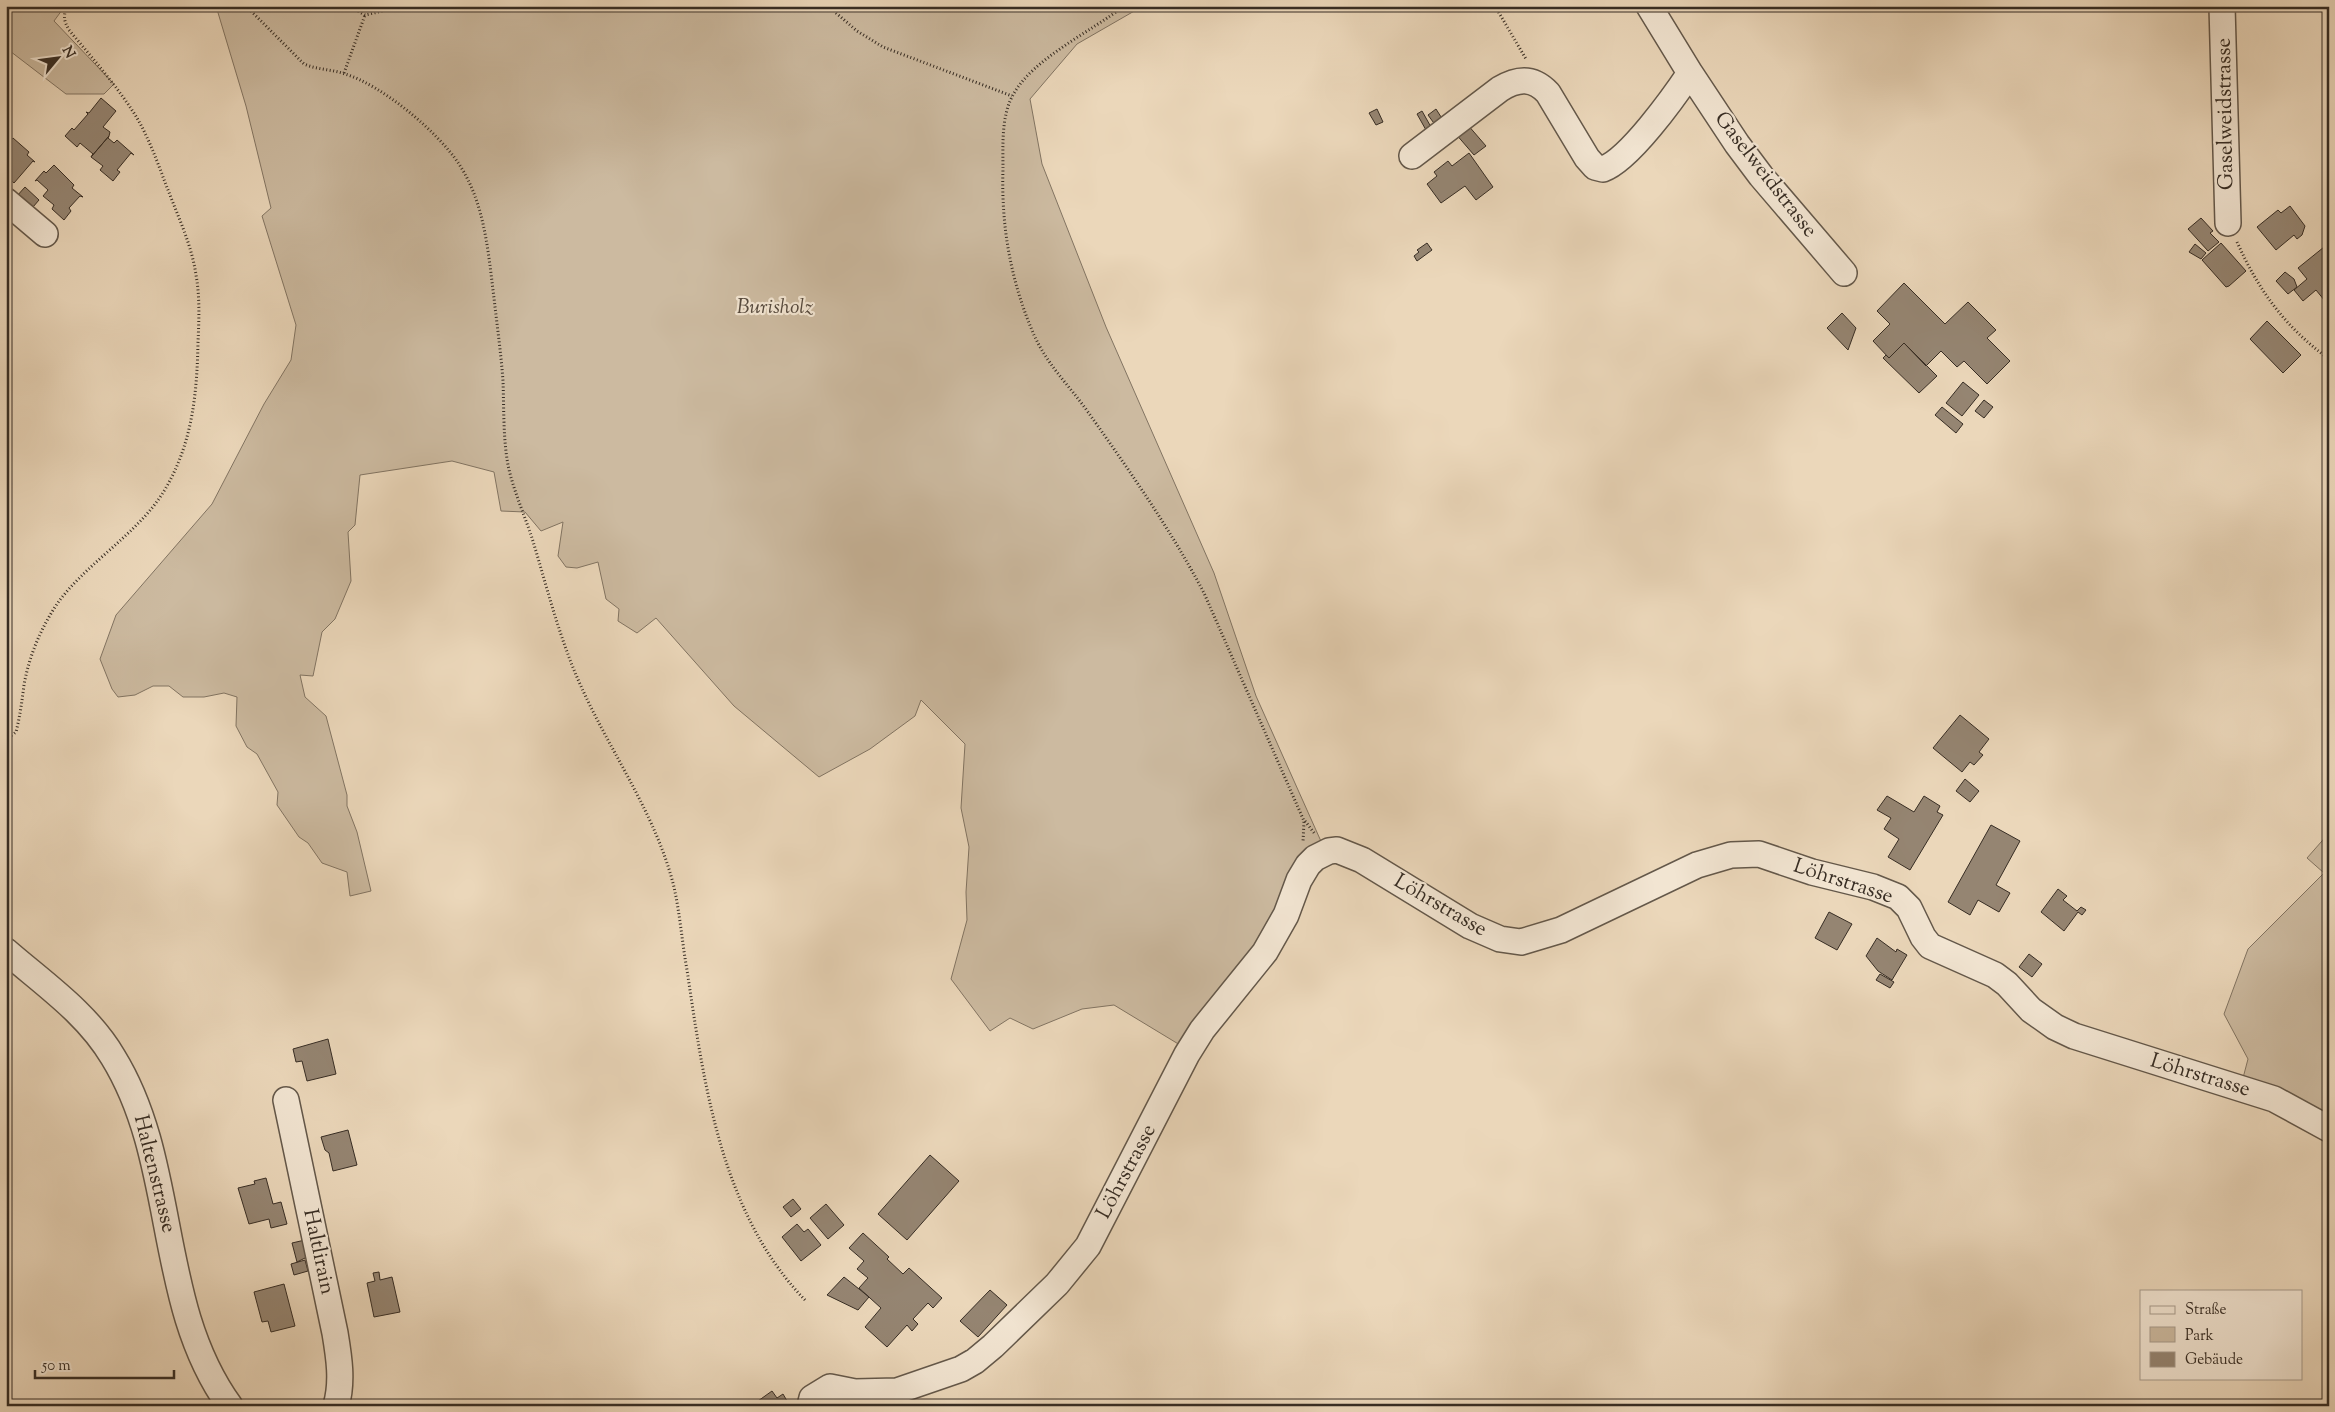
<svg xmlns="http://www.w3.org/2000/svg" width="2335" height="1412" viewBox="0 0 2335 1412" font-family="'Sorts Mill Goudy',serif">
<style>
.green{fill:#ccbaa0;stroke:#827462}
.building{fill:#958572;stroke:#372d24}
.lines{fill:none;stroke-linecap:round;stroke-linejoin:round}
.minor-casing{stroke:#64584a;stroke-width:28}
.path{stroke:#372d24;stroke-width:3;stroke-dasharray:1 2.5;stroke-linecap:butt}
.minor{stroke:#f2e5d2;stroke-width:25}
.labels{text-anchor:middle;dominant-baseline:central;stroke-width:4.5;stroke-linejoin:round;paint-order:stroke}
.street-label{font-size:21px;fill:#372d24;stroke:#f2e5d2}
.park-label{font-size:21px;font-style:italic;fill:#55493d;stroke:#f2e5d2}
</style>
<rect width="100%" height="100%" fill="#ebd7ba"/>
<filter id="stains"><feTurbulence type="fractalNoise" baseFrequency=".004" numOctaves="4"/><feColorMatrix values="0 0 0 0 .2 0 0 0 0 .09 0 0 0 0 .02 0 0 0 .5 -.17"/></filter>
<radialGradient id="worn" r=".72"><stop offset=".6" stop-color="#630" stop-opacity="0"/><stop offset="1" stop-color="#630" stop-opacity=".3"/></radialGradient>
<path class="green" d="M6,6H65L54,21L114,84L104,94H66L6,48Z
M216,6H1143L1077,44L1030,99L1042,164L1106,327L1214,573L1256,696L1324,848L1287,910L1180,1045L1114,1005L1082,1009L1033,1029L1010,1018L990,1031L951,979L967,920L966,892L969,847L961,808L965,744L921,700L915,716L870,749L819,777L734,706L656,618L637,633L618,621L619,609L606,599L598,562L577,568L566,567L558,556L563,522L541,531L525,512L501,511L494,472L452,461L360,475L355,525L348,532L351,581L335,619L322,632L313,676L300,675L305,697L326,716L347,795V806L357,832L371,891L350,896L347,872L322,863L308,843L299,837L277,805L278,792L257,754L247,747L236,726L237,697L224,693L204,697H183L169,686H153L135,695L118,697L112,689L100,659L116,615L212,504L264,404L291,360L296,325L262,216L271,208L246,106Z
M2329,833V1126L2243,1078L2248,1059L2224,1014L2248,949L2324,873L2307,858Z"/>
<path class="building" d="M101,98L116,111L103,127L110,132L109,136L91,157L93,154L80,143L77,147L65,136L72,128L74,130L88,114L86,112L89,113Z
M1377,109L1383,122L1376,125L1369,113Z
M1436,109L1443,120L1436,126L1428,115Z
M1422,111L1431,127L1426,130L1417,114Z
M1467,124L1486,146L1474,155L1455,133Z
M109,136L108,138L114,143L117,140L134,155L131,153L117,170L120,172L113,181L100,170L103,166L91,157Z
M13,138L29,152L27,155L35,162L33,161L14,183L6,176V146Z
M1469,153L1493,187L1476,200L1465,186L1441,203L1427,184L1437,176L1434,172L1448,161L1452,166Z
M54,165L74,185L72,188L83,197L80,196L69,208L71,211L64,220L52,209L54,205L43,196L48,190L37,180L35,181L44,171L46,173Z
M25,187L39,200L33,207L27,202L25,205L16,197Z
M2290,206L2305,226L2302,235L2297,239L2294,235L2276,250L2257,227L2278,210L2281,213Z
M2201,218L2213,231L2210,233L2219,242L2208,251L2188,229Z
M1427,243L1432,250L1417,261L1414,256L1419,252L1417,250Z
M2221,243L2246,271L2229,286L2226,287L2202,260Z
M2329,243V306L2316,290L2303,301L2294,290L2307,279L2298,268Z
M2195,244L2206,253L2201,259L2189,252Z
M2285,272L2294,279L2297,287L2288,294L2276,281Z
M1904,283L1945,324L1968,302L1996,330L1987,338L2010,361L1987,384L1964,361L1957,367L1941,351L1926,366L1904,343L1889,358L1873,341L1890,324L1877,311Z
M1842,313L1856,328L1848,350L1827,328Z
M2267,321L2301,355L2283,373L2250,339Z
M1904,343L1937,376L1919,393L1883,358L1886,355L1889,358Z
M1963,382L1979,395L1962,416L1946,403Z
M1984,400L1993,407L1984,418L1975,411Z
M1942,407L1963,424L1956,433L1935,415Z
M1960,715L1989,739L1979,752L1983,755L1974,765L1970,762L1962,772L1933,748Z
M1965,779L1979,791L1970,802L1956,791Z
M1887,796L1914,812L1924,796L1940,806L1937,812L1943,815L1910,870L1888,857L1899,839L1884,829L1891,818L1877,810Z
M1991,825L2020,841L1996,885L2010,893L1999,912L1978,900L1970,915L1948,902Z
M2058,889L2067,896L2063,900L2077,911L2081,907L2086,910L2082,915L2078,912L2064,931L2041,912Z
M1829,912L1852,924L1837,950L1815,938Z
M1877,938L1896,952L1897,949L1907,955L1892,980L1878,971L1866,956Z
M2029,954L2042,964L2032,977L2019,967Z
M1880,974L1894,982L1890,988L1876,980Z
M328,1039L336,1074L307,1081L302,1061L296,1062L293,1049Z
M348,1130L357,1165L333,1171L329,1153L325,1150L321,1137Z
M930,1155L959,1181L907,1240L878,1214Z
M266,1178L273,1204L281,1202L287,1224L271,1228L269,1219L249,1224L238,1188L255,1184L254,1181Z
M793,1199L801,1209L791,1217L783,1207Z
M826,1204L844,1225L828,1239L810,1218Z
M797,1224L804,1232L808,1229L821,1245L801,1261L782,1237Z
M863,1233L889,1257L887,1259L903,1274L909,1268L942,1298L933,1308L928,1303L913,1319L918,1324L912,1331L907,1325L887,1347L865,1327L881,1308L859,1288L868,1278L857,1269L864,1261L849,1248Z
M305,1240L309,1256L297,1262L292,1243Z
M305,1260L308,1271L294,1275L291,1264Z
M379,1272L380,1280L392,1277L400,1312L374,1317L367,1283L375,1281L373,1273Z
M844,1277L869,1297L858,1310L827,1295Z
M284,1284L295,1326L271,1332L268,1321L262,1322L254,1292Z
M990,1290L1007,1305L978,1337L960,1321Z
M772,1391L777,1398L783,1394L790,1406H751Z"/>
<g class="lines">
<defs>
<path id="minor" d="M2222,6L2228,223
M1690,73L1737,144L1761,176L1844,273
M1412,156L1500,89C1518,78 1533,77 1548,93L1587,158L1595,167L1603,169C1629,160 1674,97 1690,73L1649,6
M6,201L45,234
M6,951C44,984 87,1013 113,1057C179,1164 155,1303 230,1406
M286,1100L335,1333C339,1357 343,1382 336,1406
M810,1406L812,1398L830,1387L855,1392L897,1391L961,1369L975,1361L993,1346L1057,1284L1088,1246L1187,1054L1202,1030L1265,952L1286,915L1299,880L1308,865L1315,858L1329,851L1337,850L1362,860L1470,926L1500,939L1521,942L1561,930L1697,865L1731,855L1759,854L1812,872L1873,887L1898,897L1909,908L1923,937L1930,946L1995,975L2007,984L2031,1010L2055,1027L2074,1036L2274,1099L2329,1129"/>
</defs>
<use href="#minor" class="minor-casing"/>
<path class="path" d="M246,6L304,64C318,70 331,69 345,74C382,85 438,132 459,164C485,204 488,251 494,298C497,325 501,353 503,381C504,408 503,438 508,465C513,489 524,514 532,538C547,587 559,637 580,684C610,752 656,814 674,887C680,914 682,942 687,970C704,1084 721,1213 805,1300
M349,6L365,15L405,6
M828,6L857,31L883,47L1012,96
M1124,6C1092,31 1032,59 1013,95C1001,116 1003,147 1003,169C1001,227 1011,282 1034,335C1048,366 1069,385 1088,412C1129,470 1171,530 1204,593L1304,821L1303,842
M1495,6L1526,59
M344,73L365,15
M2237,242C2259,291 2285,327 2329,359
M6,740L16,732C20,716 22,701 24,685C29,656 41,628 57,604C85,564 139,533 164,491C192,445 197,395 198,342C199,320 200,297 196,275C192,247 180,221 170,195C160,170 151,142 137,118C118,87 93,59 69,30C64,21 63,16 67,6
M1305,821L1315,834"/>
<use href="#minor" class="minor"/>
</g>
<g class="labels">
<g class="street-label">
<text transform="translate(2226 114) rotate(-91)">Gaselweidstrasse</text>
<text transform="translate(1765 175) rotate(52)">Gaselweidstrasse</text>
<text transform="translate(1843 882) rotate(18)">Löhrstrasse</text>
<text transform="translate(1440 906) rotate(30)">Löhrstrasse</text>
<text transform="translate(2200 1076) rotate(17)">Löhrstrasse</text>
<text transform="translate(1127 1172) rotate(-62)">Löhrstrasse</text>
<text transform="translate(154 1174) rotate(76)">Haltenstrasse</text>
<text transform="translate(318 1252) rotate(78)">Haltlirain</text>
</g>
<g class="park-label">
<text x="775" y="308">Burisholz</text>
</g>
</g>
<rect width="2335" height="1412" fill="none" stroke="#ebd7ba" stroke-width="25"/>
<rect x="8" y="8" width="2320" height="1397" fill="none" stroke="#372d24" stroke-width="2.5"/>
<rect x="12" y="12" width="2310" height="1387" fill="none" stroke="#372d24"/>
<rect x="2140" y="1290" width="162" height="90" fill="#f2e5d2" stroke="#a79b8c"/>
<rect x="2150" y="1306" width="25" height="8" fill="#f2e5d2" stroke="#a79b8c"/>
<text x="2185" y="1314" font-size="15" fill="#372d24">Straße</text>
<rect x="2150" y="1327" width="25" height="15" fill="#ccbaa0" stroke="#a79b8c"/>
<text x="2185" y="1340" font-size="15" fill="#372d24">Park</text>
<rect x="2150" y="1352" width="25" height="15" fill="#958572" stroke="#a79b8c"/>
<text x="2185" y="1364" font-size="15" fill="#372d24">Gebäude</text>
<g transform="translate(58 58) rotate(61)" stroke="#f2e5d2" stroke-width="4" paint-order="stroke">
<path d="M0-4L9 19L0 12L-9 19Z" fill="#372d24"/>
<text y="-8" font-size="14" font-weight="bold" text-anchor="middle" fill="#372d24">N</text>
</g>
<path d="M35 1370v8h139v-8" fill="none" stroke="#372d24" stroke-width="2.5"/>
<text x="42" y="1370" font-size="15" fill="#372d24" stroke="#f2e5d2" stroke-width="4" paint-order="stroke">50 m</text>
<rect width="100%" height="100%" filter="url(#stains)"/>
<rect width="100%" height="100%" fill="url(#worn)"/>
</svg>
